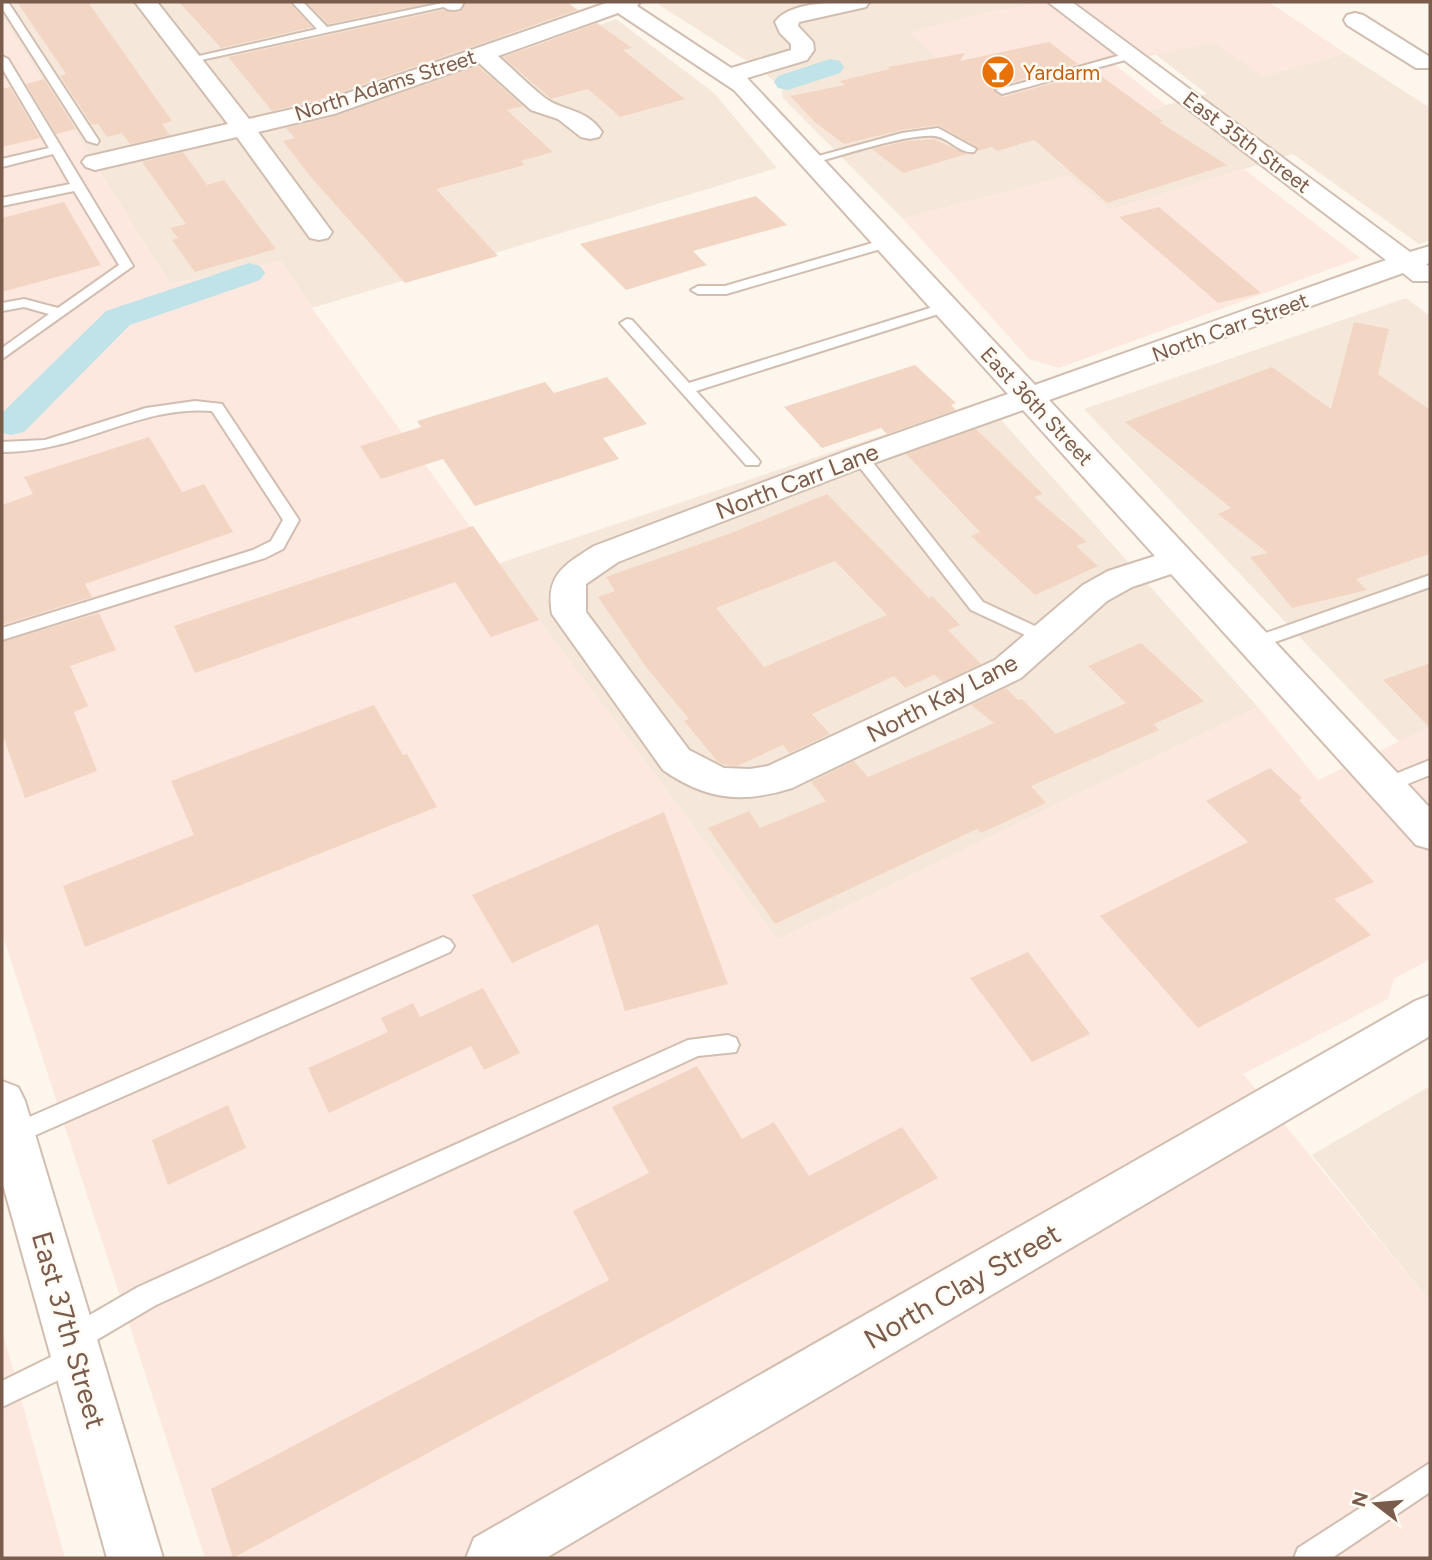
<svg xmlns="http://www.w3.org/2000/svg" width="1432" height="1560" viewBox="0 0 1432 1560" font-family="Figtree,sans-serif">
<style>
.residential{fill:#f5e8da}
.commercial{fill:#fde8e0}
.lines{fill:none;stroke-linecap:round;stroke-linejoin:round}
.canal{fill:#bfe3e8;fill-rule:evenodd}
.building{fill:#f3d5c3;fill-rule:evenodd}
.service-casing{stroke:#d1beb0;stroke-width:4}
.minor-casing{stroke:#d1beb0;stroke-width:4}
.tertiary-casing{stroke:#d1beb0;stroke-width:4}
.service{fill:#fff;fill-rule:evenodd}
.minor{fill:#fff;fill-rule:evenodd}
.tertiary{fill:#fff;fill-rule:evenodd}
.labels{text-anchor:middle;dominant-baseline:central;stroke-width:5;stroke-linejoin:round;paint-order:stroke}
.far-food-label{font-size:21px;fill:#c56008;stroke:#fffaf3;text-anchor:start}
.far-street-label{font-size:21px;fill:#7a5c4d;stroke:#fffaf3}
.street-label{font-size:24px;fill:#7a5c4d;stroke:#fffaf3}
.near-street-label{font-size:28px;fill:#7a5c4d;stroke:#fffaf3}
</style>
<rect width="100%" height="100%" fill="#fdf6ec"/>
<path class="residential" d="M2,2H579L501,29L527,52L616,19L714,93L777,168L312,308L281,261L170,284L2,17Z
M666,2H1056L982,13L1036,141L1207,94L1155,54L1213,41L1263,76L1345,53L1430,108V240L1419,244L1293,154L1110,210L1068,176L903,219L783,98L782,89L764,72L658,4Z
M1406,298L1430,316V727L1399,742L1084,409Z
M984,401L1258,707L778,940L497,564Z
M1430,1086V1302L1312,1155Z"/>
<path class="commercial" d="M1056,2H1269L1345,53L1263,76L1212,42L1114,64L1166,105L1036,141L987,105L909,33L982,13Z
M2,17L170,284L281,261L312,308L497,564L778,940L1258,707L1318,780L1430,727V959L1394,979L1388,999L1243,1074L1430,1302V1558H205L2,933Z
M1244,169L1360,258L1059,368L1029,359L903,219L1068,176L1110,210Z
M2,1330L65,1558H2Z"/>
<g class="lines">
<path class="canal" d="M830,59L840,61L844,67L840,73L788,90L778,88L774,82L778,76Z
M249,263L260,266L265,273L260,280L130,325L24,432L11,435L2,433V413L106,311Z"/>
</g>
<path class="building" d="M17,2H88L172,121L162,124L170,135L130,144L122,133L107,137L98,124L92,125L60,76L66,74Z
M179,2H289L312,27L221,48Z
M306,2H435L328,24Z
M464,2H566L578,10L318,100L272,111L228,57L443,10L460,12Z
M597,23L632,48L623,50L685,99L620,117L588,89L551,99L503,57Z
M1049,42L1078,64L995,87V92L1003,97L1089,73L1094,77L1101,76L1163,121L1159,122L1227,165L1107,203L1034,140L997,151L992,147L978,151L977,147L938,125L902,130L844,144L816,123L790,96L845,85L840,81L890,69L888,67L965,53L960,61Z
M478,66L523,106L507,110L553,152L521,161L525,165L436,189L498,256L405,283L310,176L283,141L295,138L286,128L335,116Z
M44,79L76,129L56,134L26,84Z
M10,87L40,138L2,147V89Z
M934,139L967,154L903,173L872,149L907,141Z
M183,152L207,185L224,180L276,249L195,272L172,240L178,238L170,228L186,224L142,162Z
M756,196L787,225L693,251L707,265L626,290L580,244Z
M64,202L101,265L2,292V218Z
M1159,207L1261,293L1218,303L1119,217Z
M1354,322L1389,329L1378,374L1430,410V554L1356,579L1367,590L1292,608L1250,557L1268,553L1218,514L1231,508L1125,422L1272,367L1331,409Z
M915,365L956,403L951,405L956,410L887,434L881,428L822,448L784,407Z
M607,377L647,424L603,438L619,459L475,506L443,459L381,479L360,446L421,427L417,421L545,382L554,393Z
M976,429L1043,494L1034,497L1087,542L1076,546L1098,566L1035,595L971,536L980,532L906,454Z
M149,437L182,492L204,484L233,532L85,584L92,597L2,625V505L33,494L24,477Z
M827,494L929,598L932,596L960,625L948,630L981,664L943,682L934,675L905,688L894,676L812,714L830,734L789,753L783,745L737,766L725,765L718,762L684,721L689,719L646,667L598,597L615,591L606,577L734,532ZM835,561L887,615L764,667L716,608Z
M473,526L539,620L491,637L455,582L195,673L174,626Z
M99,613L116,650L70,666L88,706L74,712L97,771L25,798L2,733V642Z
M1141,643L1204,701L1154,724L1159,730L1031,786L1046,803L981,833L977,829L775,924L708,828L749,811L760,828L826,801L811,782L854,761L868,777L994,723L971,705L1006,688L1018,700L1022,699L1056,734L1126,703L1088,666Z
M1430,663V728L1383,680Z
M374,705L403,755L407,754L437,807L85,947L63,886L194,835L171,781Z
M1270,768L1302,798L1299,800L1374,882L1334,899L1371,935L1198,1028L1100,916L1248,842L1206,801Z
M664,812L728,984L625,1011L598,924L512,963L472,895Z
M1028,952L1090,1034L1032,1062L970,978Z
M483,988L520,1053L484,1070L471,1046L329,1113L308,1068L388,1032L381,1018L413,1003L420,1017Z
M697,1066L742,1139L774,1122L809,1176L902,1127L938,1178L233,1558L211,1489L609,1280L573,1211L649,1173L612,1107Z
M228,1105L246,1148L168,1185L152,1140Z"/>
<g class="lines">
<defs>
<path id="service" d="M2,2H8L99,141L97,144L87,141L2,8Z
M292,2H303L327,27L447,2L457,4L192,62L186,59L317,29Z
M1132,52L1136,53V57L1002,94L996,90Z
M2,56L8,59L133,266L2,359V348L49,314L24,307L2,311V303L24,299L58,308L119,265L74,191L2,206V198L70,184L53,154L2,167V159L49,148L2,68Z
M938,128L976,149L974,152C959,154 949,137 934,136C905,134 841,156 810,164L804,160L902,133Z
M886,239L893,243L891,246L726,294H698L691,290L698,286H725Z
M946,303L951,304V310L696,391L758,459L760,462L758,465H746L620,323L627,319L632,320L689,383Z
M195,401L222,404L299,520L283,549L265,558L2,640V628L253,550L271,541L283,520L212,411C138,405 79,453 2,452V442L45,440L146,408Z
M860,452L866,454L983,602L1052,634L1055,638L1052,642H1040L971,610L854,460L852,457Z
M1430,575V587L1261,647H1249L1246,643L1249,639Z
M1430,760V775L1385,793L1378,791L1375,786L1378,781Z
M443,937L450,940L454,946L450,952L20,1142L12,1145L4,1142V1128Z
M728,1035L736,1038L739,1045L736,1052L698,1056L156,1305L83,1348L90,1358L86,1367L2,1407V1381L67,1349L60,1339L64,1330L138,1287L688,1040Z
M1430,1463V1492L1332,1558H1294L1298,1548Z"/>
<path id="minor" d="M135,2H157L249,119L319,103L609,2H640L637,6L731,68L791,50V44L780,33L775,22C790,0 844,2 869,2L866,7L799,22L798,26L813,42L814,50L807,60L747,78L1035,385L1386,260L1048,2H1072L1410,252L1430,246V263L1426,264L1430,267V281H1413L1403,273L1049,400L1430,808V849L1416,845L1171,574L1132,587L1107,601L1021,678L792,788C742,804 706,800 663,770L552,614C545,575 564,565 594,546L849,450L1008,394L734,90L618,13L498,56C514,70 528,85 545,98C562,111 586,108 602,132L599,137L590,139L581,137L558,119L531,110L479,63L334,114L258,132L332,232L328,238L319,240L310,238L237,137L95,170L86,167L82,162L86,157L228,124ZM1023,410L1155,556L1108,571L1083,585L995,660L768,766L750,769L724,768L689,750L586,612V584L618,562L871,464Z
M439,2H461L463,4L460,9C450,11 445,10 439,2Z
M1355,13L1363,15L1430,57V68H1416L1347,25L1344,20L1347,15Z
M1430,995V1036L546,1558H466L474,1538L1415,1001Z"/>
<path id="tertiary" d="M2,1081L18,1087L25,1101L163,1558H107L2,1181Z"/>
</defs>
<use href="#service" class="service-casing"/>
<use href="#minor" class="minor-casing"/>
<use href="#tertiary" class="tertiary-casing"/>
<use href="#service" class="service"/>
<use href="#minor" class="minor"/>
<use href="#tertiary" class="tertiary"/>
</g>
<defs>
<symbol id="bar-disc" viewBox="-11 -11 22 22"><circle r="9.5" fill="#e8710a" stroke="#fffaf3"/><path d="M-6-5H6L.8 .8V4.5H3.5V6h-7V4.5H-.8V.8Z" fill="#fff"/></symbol>
</defs>
<g fill-rule="evenodd">
<use href="#bar-disc" x="979" y="53" width="38" height="38"/>
</g>
<g class="labels">
<g class="far-food-label">
<text x="1023" y="72">Yardarm</text>
</g>
<g class="far-street-label">
<text transform="translate(385 85) rotate(-18)">North Adams Street</text>
<text transform="translate(1247 142) rotate(37)">East 35th Street</text>
<text transform="translate(1230 327) rotate(-20)">North Carr Street</text>
<text transform="translate(1037 406) rotate(47)">East 36th Street</text>
</g>
<g class="street-label">
<text transform="translate(797 481) rotate(-21)">North Carr Lane</text>
<text transform="translate(942 698) rotate(-27)">North Kay Lane</text>
</g>
<g class="near-street-label">
<text transform="translate(962 1286) rotate(-30)">North Clay Street</text>
<text transform="translate(69 1330) rotate(74)">East 37th Street</text>
</g>
</g>
<rect width="1432" height="1560" fill="none" stroke="#7a5c4d" stroke-width="7"/>
<g transform="translate(1376 1504) rotate(286)" stroke="#fffaf3" stroke-width="5" paint-order="stroke">
<path d="M0-5L12 26L0 18L-12 26Z" fill="#7a5c4d"/>
<text y="-10" font-size="19" font-weight="bold" text-anchor="middle" fill="#7a5c4d">N</text>
</g>
</svg>
